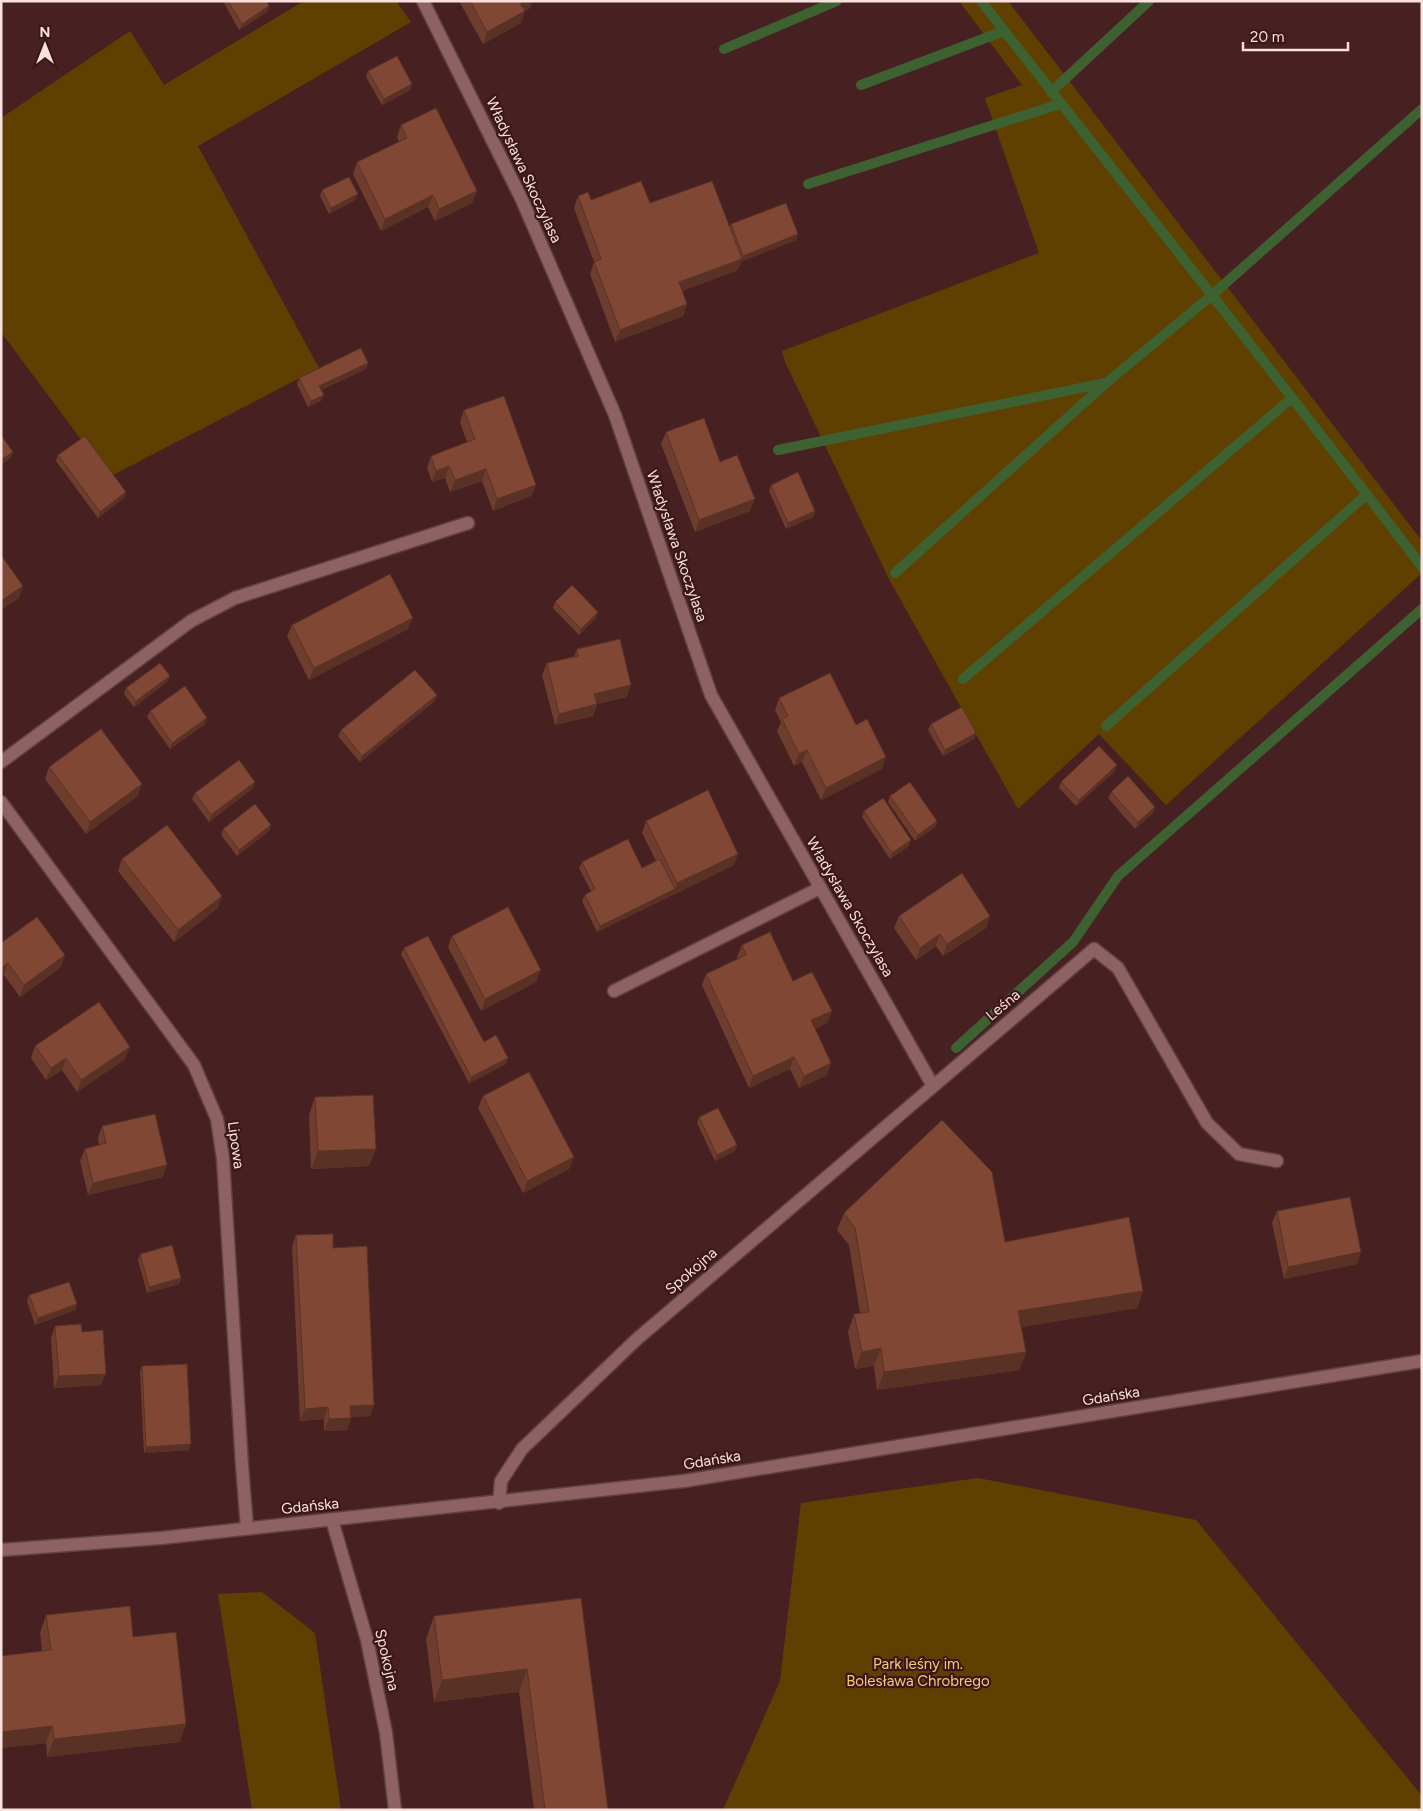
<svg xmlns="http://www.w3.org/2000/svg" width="1423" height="1811" viewBox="0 0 1423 1811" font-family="Figtree,sans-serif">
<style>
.green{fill:#5f4000}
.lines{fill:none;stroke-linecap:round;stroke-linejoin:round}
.stream{stroke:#3d6131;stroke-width:10}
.lane-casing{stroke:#624042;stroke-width:15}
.street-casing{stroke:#624042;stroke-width:15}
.secondary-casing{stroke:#624042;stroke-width:15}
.lane{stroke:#8e6162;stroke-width:12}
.street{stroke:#8e6162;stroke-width:12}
.secondary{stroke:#8e6162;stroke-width:12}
.wall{fill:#6f3d2e}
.shaded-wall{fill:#5a3225}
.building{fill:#814735;stroke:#5a3225}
.labels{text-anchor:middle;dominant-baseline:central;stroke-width:4.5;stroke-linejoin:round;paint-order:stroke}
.street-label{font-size:15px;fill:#fae0df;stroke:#3c1719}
.park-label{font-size:15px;fill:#f9c876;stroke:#3c1719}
</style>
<rect width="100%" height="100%" fill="#472122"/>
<path class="green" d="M304,1H396L411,22L198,146L319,368L109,477L1,332V118L130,31L164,85Z
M959,1H1008L1422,541V573L1166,805L1099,734L1018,809L890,581L785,362L782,351L1039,253L985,98L1022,85Z
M978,1478L1196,1520L1422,1796V1810H723L780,1681L801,1503Z
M262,1592L315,1633L341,1810H252L218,1594Z"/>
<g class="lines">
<path class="stream" d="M981,1C1128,190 1278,376 1422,567
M724,49L837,1
M861,85L1004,31
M1051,92L1149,1
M808,184L1060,104
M778,450L1105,383
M895,573L1106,383L1211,296L1422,109
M963,679L1292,398
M1106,726L1367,494
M956,1048L1073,942L1118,876L1422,609"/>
<defs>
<path id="lane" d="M1,762L191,621L235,598L468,523
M1094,949L1118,968L1207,1123L1239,1154L1277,1161
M614,991L820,888"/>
<path id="street" d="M423,1L522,200L615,415L711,695L933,1086
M1,802L194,1065L217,1119L223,1159L242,1465L247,1528
M499,1503L501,1481L522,1449L637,1339L1094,949
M332,1520L367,1640L386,1733L395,1810"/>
<path id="secondary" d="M1,1550L161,1538L684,1481L1422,1361"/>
</defs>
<use href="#lane" class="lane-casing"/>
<use href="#street" class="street-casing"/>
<use href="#secondary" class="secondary-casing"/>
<use href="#lane" class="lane"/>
<use href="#street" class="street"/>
<use href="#secondary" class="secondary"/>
</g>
<path class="wall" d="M223,1H267L269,6L267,12L239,30Z
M459,1H532L530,8L525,11L521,23L483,44Z
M368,71L410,90L382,105L366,77Z
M401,125L477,191L472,203L435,221L428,207L381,231L353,174L357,162L399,142L397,137Z
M322,190L355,200L329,214L320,196Z
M578,196L591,200L650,203L730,227L731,224L796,240L741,261L738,270L682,291L687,304L683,316L615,342L590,274L594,262L574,208Z
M368,363L366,369L321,390V401L308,407L297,384L299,378Z
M464,410L536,485L531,496L493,511L482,481L450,492L445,478L432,482L427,468L431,456L467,442L460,422Z
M666,432L720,462L750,511L695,532L661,444Z
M58,455L126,492L124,498L98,518L56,461Z
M771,485L815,511L813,517L786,529L769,491Z
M555,602L596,618L579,635L553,608Z
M292,625L408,629L309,680L287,636Z
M577,649L627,697L597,704L593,716L555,725L542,675L547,663L574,657Z
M170,676L167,682L134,707L124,694L126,688Z
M437,695L435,701L360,762L338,736L341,730Z
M779,698L856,725L882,769L821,800L802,762L794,766L777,731L781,722L775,710Z
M150,711L205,724L170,749L147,717Z
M931,724L976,733L974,739L943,756L928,730Z
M49,767L138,796L86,834L45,779Z
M1115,771L1076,806L1059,788L1061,782Z
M253,788L209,822L192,799L195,793Z
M1111,792L1155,807L1153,813L1135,829L1108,798Z
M890,796L937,821L935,827L915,841L888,802Z
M864,811L909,846L890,859L862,817Z
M646,821L734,865L597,932L582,901L585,895L591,891L579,868L582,862L642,868L656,861L642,833Z
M271,825L269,831L237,856L221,835L223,829Z
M122,859L218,908L174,942L118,871Z
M899,916H990L986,928L943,956L936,946L916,960L894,928Z
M452,936L536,982L481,1011L448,947Z
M1,943L61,967L20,997L4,975L1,977Z
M742,945L793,981L832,1011L827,1023L815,1029L831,1063L827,1075L799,1088L790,1069L749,1088L702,985L706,974L738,959L737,957Z
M404,948L484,1042L506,1064L469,1083L401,954Z
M35,1046L125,1059L77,1092L62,1070L46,1080L31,1058Z
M483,1096L574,1157L569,1169L523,1193L478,1108Z
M315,1097L369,1166L311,1169L309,1115Z
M699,1117L737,1145L735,1151L715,1161L697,1123Z
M102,1126L163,1177L88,1195L80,1161L85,1149L99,1145L98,1138Z
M1277,1211L1357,1264L1284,1279L1272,1223Z
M844,1213L1005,1242L1143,1291L1137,1308L1021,1327L1026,1352L1019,1370L877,1390L874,1366L855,1369L848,1332L854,1314L860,1313L849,1245L837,1230Z
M296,1235L333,1248L374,1405L370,1416L351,1417L347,1430L324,1431V1419L300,1421L292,1247Z
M140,1254L181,1278L179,1284L147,1293L138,1260Z
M29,1295L77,1304L75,1310L35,1325L27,1301Z
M55,1326L82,1332L101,1385L54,1388L51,1338Z
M142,1366L189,1450L144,1453L140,1372Z
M581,1598L608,1810H534L519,1692L434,1702L426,1639L434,1616Z
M46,1615L133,1637L180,1742L47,1757L46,1743L1,1748V1656L42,1651L40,1633Z"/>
<path class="shaded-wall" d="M525,1H532L530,8L516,16L520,4Z
M269,6L267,12L239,30L242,24Z
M525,11L521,23L483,44L487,32Z
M412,84L410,90L382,105L384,99Z
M477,191L472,203L435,221L439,209Z
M358,194L355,200L329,214L331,208Z
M433,195L428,207L381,231L385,219Z
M798,234L796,240L741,262L743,256Z
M742,259L738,270L674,294L679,282Z
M687,304L683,316L615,342L620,330Z
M368,363L366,369L317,392L319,386Z
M324,395L321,401L308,407L311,401Z
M13,452L11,458L1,465V460Z
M449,466L445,478L432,482L436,471Z
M486,469L482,481L450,492L455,480Z
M536,485L531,496L493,511L497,499Z
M126,492L124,498L98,518L100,512Z
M755,499L750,511L695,532L699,520Z
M815,511L813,517L786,529L788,523Z
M23,586L19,598L1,610V601Z
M598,612L596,618L579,635L581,629Z
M413,618L408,629L309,680L314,668Z
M170,676L167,682L134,707L136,701Z
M631,685L627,697L590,706L594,694Z
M437,695L435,701L360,762L362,756Z
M597,704L593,716L555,725L559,714Z
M207,718L205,724L170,749L172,743Z
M976,733L974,739L943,756L945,750Z
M807,750L802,762L794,766L799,754Z
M886,757L882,769L821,800L826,788Z
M1117,765L1115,771L1076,806L1079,800Z
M255,782L253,788L209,822L211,815Z
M142,784L138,796L86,834L90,822Z
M1155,807L1153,813L1135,829L1138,822Z
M937,821L935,827L915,841L918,835Z
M271,825L269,831L237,856L239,850Z
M911,840L909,846L890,859L892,853Z
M738,854L734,865L597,932L600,926L675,889L677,883Z
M222,896L218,908L174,942L178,930Z
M990,916L986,928L943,956L947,944Z
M940,934L936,946L916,960L920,948Z
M65,955L61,967L20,997L24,985Z
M8,963L4,975L1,977V968Z
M541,970L536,982L481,1011L485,999Z
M832,1011L827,1023L807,1032L811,1020Z
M130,1047L125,1059L77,1092L81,1080Z
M794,1057L790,1069L749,1088L753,1076Z
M66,1058L62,1070L46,1080L51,1068Z
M508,1058L506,1064L469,1083L471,1077Z
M831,1063L827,1075L799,1088L804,1076Z
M737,1145L735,1151L715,1161L717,1155Z
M376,1149L369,1166L311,1169L318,1151Z
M574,1157L569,1169L523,1193L527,1181Z
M167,1165L163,1177L88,1195L93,1183Z
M1361,1252L1357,1264L1284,1279L1288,1267Z
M181,1278L179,1284L147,1293L149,1287Z
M1143,1291L1137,1308L1012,1329L1018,1311Z
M77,1304L75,1310L35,1325L38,1318Z
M881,1348L874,1366L855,1369L862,1352Z
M1026,1352L1019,1370L877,1390L884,1372Z
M106,1374L101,1385L54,1388L59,1376Z
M374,1405L370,1416L346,1418L350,1406Z
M328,1407L324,1419L300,1421L305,1409Z
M351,1418L347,1430L324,1431L329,1419Z
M191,1444L189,1450L144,1453L146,1447Z
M527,1669L519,1692L434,1702L442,1680Z
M186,1724L180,1742L47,1757L54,1739Z
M52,1726L46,1743L1,1748V1732Z"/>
<path class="building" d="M228,1H267L269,6L242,24Z
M470,1H525L520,4L525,11L487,32Z
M397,56L412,84L384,99L368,71Z
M436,108L477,191L439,209L433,195L385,219L357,162L407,138L401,125Z
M349,177L358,194L331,208L322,190Z
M641,181L650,203L712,181L742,259L679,282L687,304L620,330L594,262L601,259L578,196L588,192L591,200Z
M786,203L798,234L743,256L731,224Z
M361,348L368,363L319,386L324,395L311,401L299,378Z
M504,396L536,485L497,499L486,469L455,480L449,466L436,471L431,456L475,439L464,410Z
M704,418L720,462L737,455L755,499L699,520L666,432Z
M1,435L13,452L1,460Z
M85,436L126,492L100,512L58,455Z
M798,472L815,511L788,523L771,485Z
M1,555L23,586L1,601Z
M390,574L413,618L314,668L292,625Z
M572,585L598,612L581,629L555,602Z
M620,639L631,685L594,694L597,704L559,714L547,663L578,656L577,649Z
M160,663L170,676L136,701L126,688Z
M415,670L437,695L362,756L341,730Z
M830,673L856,725L867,719L886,757L826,788L807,750L799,754L782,719L788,716L779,698Z
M185,686L207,718L172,743L150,711Z
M962,707L976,733L945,750L931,724Z
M101,729L142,784L90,822L49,767Z
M1099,746L1117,765L1079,800L1061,782Z
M239,760L255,782L211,815L195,793Z
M1128,776L1155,807L1138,822L1111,792Z
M910,782L937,821L918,835L890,796Z
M708,790L738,854L677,883L646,821Z
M883,798L911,840L892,853L864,811Z
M255,804L271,825L239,850L223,829Z
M167,825L222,896L178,930L122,859Z
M628,839L642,868L660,859L675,889L600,926L585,895L595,889L582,862Z
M962,873L990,916L947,944L940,934L920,948L899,916Z
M508,907L541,970L485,999L452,936Z
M37,917L65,955L24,985L8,963L1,968V943Z
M770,932L793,981L812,972L832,1011L811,1020L831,1063L804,1076L794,1057L753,1076L706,974L746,955L742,945Z
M428,936L484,1042L496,1035L508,1058L471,1077L404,948Z
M99,1002L130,1047L81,1080L66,1058L51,1068L35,1046Z
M529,1072L574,1157L527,1181L483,1096Z
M373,1095L376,1149L318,1151L315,1097Z
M718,1108L737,1145L717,1155L699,1117Z
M155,1114L167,1165L93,1183L85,1149L106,1143L102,1126Z
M942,1120L992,1172L1005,1242L1129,1217L1143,1291L1018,1311L1026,1352L884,1372L881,1348L862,1352L854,1314L869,1312L855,1228L844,1213Z
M1350,1197L1361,1252L1288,1267L1277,1211Z
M333,1234V1248L367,1246L374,1405L350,1406L351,1418L329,1419L328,1407L305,1409L296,1235Z
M172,1245L181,1278L149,1287L140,1254Z
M69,1282L77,1304L38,1318L29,1295Z
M81,1324L82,1332L103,1330L106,1374L59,1376L55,1326Z
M187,1364L191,1444L146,1447L142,1366Z
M581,1598L608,1810H545L527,1669L442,1680L434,1616Z
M130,1606L133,1637L176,1632L186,1724L54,1739L52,1726L1,1732V1656L51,1650L46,1615Z"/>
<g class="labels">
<g class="street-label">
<text transform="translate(524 170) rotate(65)">Władysława Skoczylasa</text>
<text transform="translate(677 546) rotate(71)">Władysława Skoczylasa</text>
<text transform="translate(850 907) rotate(60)">Władysława Skoczylasa</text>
<text transform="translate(1003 1005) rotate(-40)">Leśna</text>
<text transform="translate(236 1145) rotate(82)">Lipowa</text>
<text transform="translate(691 1271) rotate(-41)">Spokojna</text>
<text transform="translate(1111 1396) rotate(-9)">Gdańska</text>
<text transform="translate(712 1460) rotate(-9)">Gdańska</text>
<text transform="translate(310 1506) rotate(-6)">Gdańska</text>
<text transform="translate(387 1660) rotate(77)">Spokojna</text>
</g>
<g class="park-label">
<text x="918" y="1664">Park leśny im.<tspan x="918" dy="17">Bolesława Chrobrego</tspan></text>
</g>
</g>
<rect width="1423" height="1811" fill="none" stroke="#fae0df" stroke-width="5"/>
<g transform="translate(45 45)" stroke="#3c1719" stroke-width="4" paint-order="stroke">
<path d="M0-4L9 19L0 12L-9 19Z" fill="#fae0df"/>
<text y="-8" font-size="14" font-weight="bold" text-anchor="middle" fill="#fae0df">N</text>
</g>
<path d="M1243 42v8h105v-8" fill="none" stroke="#fae0df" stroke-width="2.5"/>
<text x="1250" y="42" font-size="15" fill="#fae0df" stroke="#3c1719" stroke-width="4" paint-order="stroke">20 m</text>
</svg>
